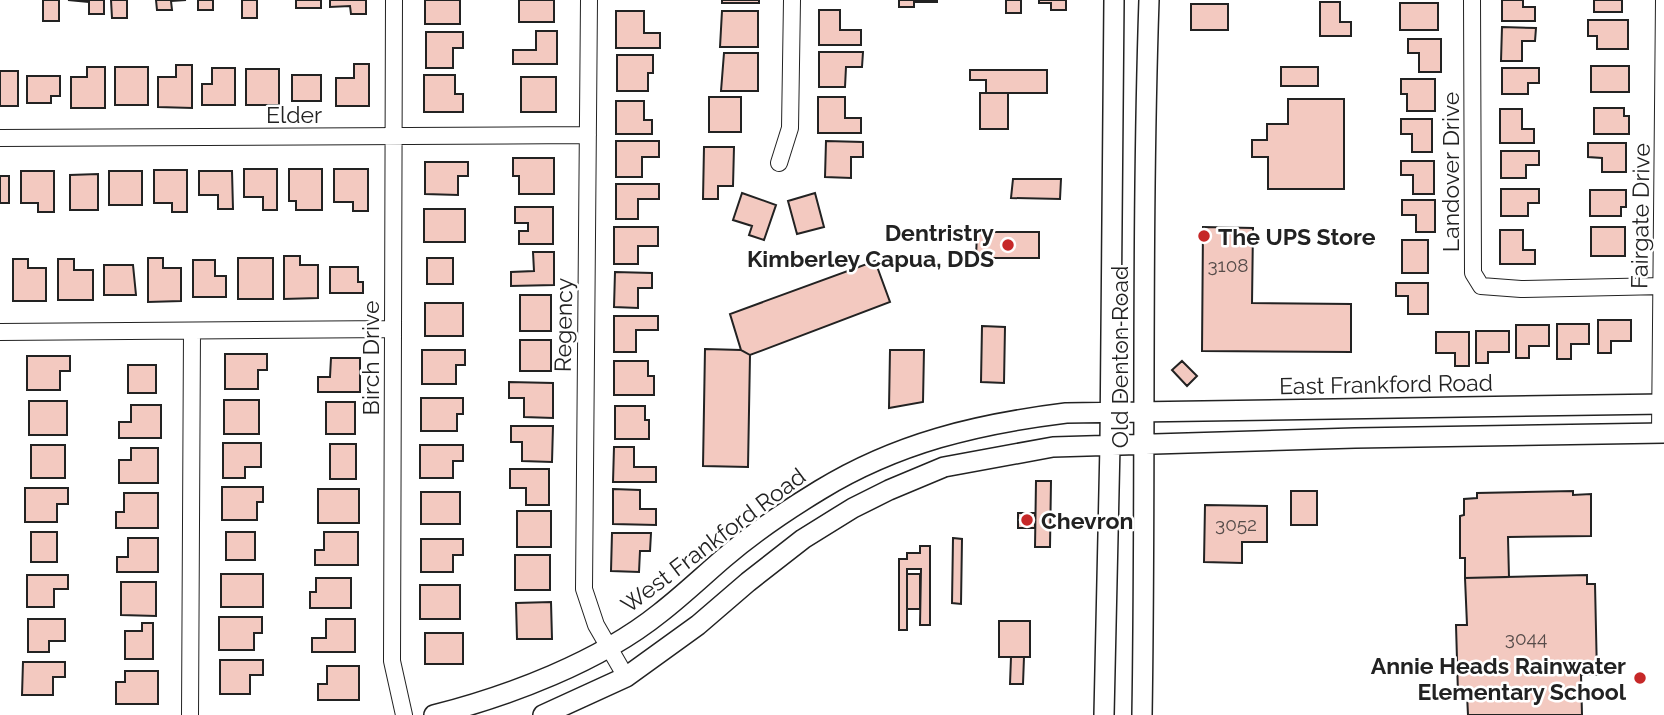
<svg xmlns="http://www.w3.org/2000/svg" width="1664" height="715" viewBox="0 0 1664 715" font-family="Raleway,sans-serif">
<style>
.building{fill:#f3c9c0;stroke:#222;stroke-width:2}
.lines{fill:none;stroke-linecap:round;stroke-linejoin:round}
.minor-casing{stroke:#222;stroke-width:18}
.major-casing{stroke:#222;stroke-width:22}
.minor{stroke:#fff;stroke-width:16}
.major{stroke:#fff;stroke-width:19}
.poi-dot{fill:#c62828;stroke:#fff;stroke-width:2.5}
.labels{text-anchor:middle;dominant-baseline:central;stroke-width:5;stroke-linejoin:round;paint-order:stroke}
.number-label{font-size:19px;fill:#564c4a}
.street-label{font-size:23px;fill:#222;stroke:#fff}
.poi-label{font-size:23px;font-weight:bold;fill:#222;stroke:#fff;text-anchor:end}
</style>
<rect width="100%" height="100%" fill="#fff"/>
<path class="building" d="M43,0H59V21H43Z
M68,0H104V14H89V2Z
M111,0H127V18H112Z
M156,0H186L171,1L172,10H157Z
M198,0H213V10H198Z
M242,0H257V18H242Z
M296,0H321V8H296Z
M330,0H366V14H351L350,6L330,7Z
M425,0H460V24H425Z
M519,0H554V22H519Z
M722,0H759V3H722Z
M899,0H937V2H914V7H899Z
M1006,0H1021V13H1006Z
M1039,0H1066V10H1051V3H1039Z
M1502,0H1523V7H1535V21H1502Z
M1594,0H1622V12H1594Z
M1320,2H1340V22H1351V36H1320Z
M1400,3H1438V30H1400Z
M1191,4H1228V30H1191Z
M819,10H840V30H861V45H819Z
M616,11H644V33H660V48H616Z
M722,11H758V47H720Z
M1588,20H1628V49H1597V36H1588Z
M1502,27L1536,28L1535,41H1522V61H1501Z
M536,31H557V64H513V50H536Z
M426,32H463V48H453V68H426Z
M1408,39H1441V72H1419V53H1408Z
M819,52H863L862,67H846L845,87H819Z
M724,53H758V91H721Z
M617,55H653V73H648V91H617Z
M354,64H369V106H336V78H354Z
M176,65H192V108L158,107V77H176Z
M1591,66H1629V92H1591Z
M87,67H105V108H71V77H87Z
M115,67H148V105H115Z
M1281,67H1318V86H1281Z
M212,68H235V105H202V84H212Z
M1502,68H1539V83H1528V94H1502Z
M246,69H279V105H246Z
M970,70H1047V93H986V80H970Z
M0,71H18V106H0Z
M292,75H321V101H292Z
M424,75H455V94H463V112H424Z
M27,76H60V96H51V103H27Z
M521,77H556V112H521Z
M1401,79H1435V111H1407V94H1401Z
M980,93H1008V129H980Z
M709,97H741V132H709Z
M818,97H845V118H861V133H818Z
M1288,99H1344V189H1268V157H1252V140H1267V124H1288Z
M616,101H644V120H652V134H616Z
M1594,108H1624V116H1629V134H1594Z
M1500,109H1522V129H1534V143H1500Z
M1401,119H1432V152H1412V134H1401Z
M616,141H659V157H642V177H616Z
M826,141L863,142V157H851V178L825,177Z
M1588,143H1626V172H1602V158L1588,157Z
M704,147H734L733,186H718V199H703Z
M1501,151H1539V165H1526V178H1501Z
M513,158H554V194H519V176H513Z
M1401,161H1434V194H1413V175H1401Z
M425,162H468V176H458V195L425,194Z
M244,169H277V210H263V197H244Z
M289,169H322V210H296V201H289Z
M334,169H368V211H353V202H334Z
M154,170H187V212H172V203H154Z
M21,171H54V212H38V203H21Z
M109,171H142V205H109Z
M199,171H232L233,209H218V195H199Z
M98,174V210H70V175Z
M0,176H9V203H0Z
M1013,179H1061L1060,199L1011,198Z
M616,184H659V199H638V219H616Z
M1501,189H1539V203H1528V216H1501Z
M1590,190H1626V207H1621V216H1590Z
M742,193L776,205L764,240L749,235L752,226L733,220Z
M815,193L824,227L797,234L788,201Z
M1402,200H1435V232H1416V215H1402Z
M515,207H553V244H519V231H528V223H515Z
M424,209H465V242H424Z
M614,227H658V246H638V264H614Z
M1203,227L1253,228L1252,303L1351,304V352L1202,351Z
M1591,227H1625V256H1591Z
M1500,230H1523V250H1535V264H1500Z
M977,232H1039V258H976Z
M1402,240H1428V273H1402Z
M533,252H554V285L511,286V272L534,271Z
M284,256H300V265H318V298L284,299Z
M148,258H163V268H181V301L148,302Z
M238,258H273V299H238Z
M427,258H453V284H427Z
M13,259H28V268H46V301H13Z
M58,259H74V270H93V300H58Z
M193,260H215V276H226V297H193Z
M875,261L890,302L750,355L741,350L730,314Z
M104,265H133L136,295H104Z
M330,267H358V282H363V293H330Z
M615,272L652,273V288H638V308L614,307Z
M1396,283H1428V314H1408V296H1396Z
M520,295H551V331H520Z
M425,303H463V336H425Z
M614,316H658V330H636V352H614Z
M1598,320H1631V341H1611V353H1598Z
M1557,324H1589V344H1571V359H1557Z
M1516,325H1549V346H1529V358H1516Z
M982,326L1005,327L1004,383L981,382Z
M1476,331H1509V352H1488V363H1476Z
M1436,332H1469V366H1455V353H1436Z
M520,340H551V371H520Z
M705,349L741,350L750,355L748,467L703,466Z
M422,350H465V365H456V384H422Z
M890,350H924L923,402L889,408Z
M225,354H267V370H258V389H225Z
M27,356H70V371H60V390H27Z
M331,358H360V392H318V377H330Z
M614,361H648V376H654V395H614Z
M1182,361L1197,376L1187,386L1172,370Z
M128,365H156V393H128Z
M509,382L553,383V418L524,417V398H509Z
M421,398H463V414H457V431H421Z
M224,400H259V434H224Z
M29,401H67V435H29Z
M326,402H355V434H326Z
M131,405H161V438H119V422H131Z
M615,406H645V420H649V439H615Z
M511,426H553L552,462L522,461V442H511Z
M223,443H261V467H245V478H223Z
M330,444H356V479H330Z
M31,445H65V478H31Z
M420,445H463V461H453V478H420Z
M614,447H634V467H656V482H613Z
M131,448H158V483H119V460H131Z
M510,469H549V505H526V488H510Z
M1036,481H1051L1050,547H1035Z
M222,487H263V502H257V520H222Z
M25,488H68V504H57V522H25Z
M318,489H359V523H318Z
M613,489L640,490V509H656V525L613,524Z
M1291,491H1317V525H1291Z
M1573,491V495L1591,494V536L1508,537L1509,577L1465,578V558H1460V516L1464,515V499L1477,498V493Z
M421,492H460V524H421Z
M124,493H158V528H116V512H124Z
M1205,505L1267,506V542H1242V563L1204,562Z
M517,511H551V547H517Z
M1018,513H1035V528H1018Z
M31,532H57V562H31Z
M226,532H255V560H226Z
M324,532H358V565H315V550H324Z
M612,533H651L650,551H640L639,572L611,571Z
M128,538H158V572H117V557H128Z
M953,538L962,539L961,604L952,603Z
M421,539H463V555H453V572H421Z
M920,546H930V625H920L921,569H907V630H899V559H907V553H920Z
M515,555H550V590H515Z
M221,574H263V607H221Z
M907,574H920V609H907Z
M27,575H68V589H54V607H27Z
M1587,575V584H1595L1597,675H1581L1582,715H1468L1467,694H1458L1456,625H1467L1465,578Z
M316,578H351V608H310V592H316Z
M121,582H156V616L121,615Z
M420,585H460V619H420Z
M551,602L552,639H517L516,603Z
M219,617H262V633H254V650H219Z
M28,619H65V641H49V652H28Z
M326,619H355V652H312V638H326Z
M999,621H1030V657H999Z
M142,623H153V659H125V631H142Z
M425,633H463V664H425Z
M1011,657H1024L1023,684H1010Z
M220,660H263V675H250V694H220Z
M23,662H65V677H53V695H22Z
M327,666H359V700H318V684H327Z
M125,671H158V704H116V682H125Z"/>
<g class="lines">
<defs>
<path id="minor" d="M394,0L392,661L404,715
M589,0L584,589L596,625L626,677
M1472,0L1473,273L1481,286L1521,289L1664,286
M0,138L588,135
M779,163L790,128L792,0
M0,332L393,329
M1660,433L1664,0
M190,715L192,331"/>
<path id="major" d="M434,715C509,696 599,662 660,613C682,596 703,576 724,558C753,533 787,510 820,490C897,443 977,424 1066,413L1664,404
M543,715L626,677L698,625L748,582L803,539L853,508L889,490L944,467L1053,447L1355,438L1664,433
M1104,715L1110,445L1114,0
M1142,715C1146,477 1141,238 1149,0"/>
</defs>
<use href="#minor" class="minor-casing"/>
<use href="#major" class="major-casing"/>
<use href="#minor" class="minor"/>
<use href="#major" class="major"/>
</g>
<g class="poi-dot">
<circle cx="1204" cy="236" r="7"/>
<circle cx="1008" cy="245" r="7"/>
<circle cx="1027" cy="520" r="7"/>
<circle cx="1640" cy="678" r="7"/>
</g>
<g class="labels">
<g class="number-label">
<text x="1228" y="265">3108</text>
<text x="1236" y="524">3052</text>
<text x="1526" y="638">3044</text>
</g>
<g class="street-label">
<text x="294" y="114">Elder</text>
<text transform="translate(1450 172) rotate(-90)">Landover Drive</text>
<text transform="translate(1640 216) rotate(-89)">Fairgate Drive</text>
<text transform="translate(563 325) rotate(-89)">Regency</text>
<text transform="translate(1119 357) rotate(-90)">Old Denton Road</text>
<text transform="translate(370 358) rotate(-90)">Birch Drive</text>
<text transform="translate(1386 384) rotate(-1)">East Frankford Road</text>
<text transform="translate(713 540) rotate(-37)">West Frankford Road</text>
</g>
<g class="poi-label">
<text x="994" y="232">Dentristry<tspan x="994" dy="26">Kimberley Capua, DDS</tspan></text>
<text x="1218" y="236" text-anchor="start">The UPS Store</text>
<text x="1041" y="520" text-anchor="start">Chevron</text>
<text x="1626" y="665">Annie Heads Rainwater<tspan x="1626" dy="26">Elementary School</tspan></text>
</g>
</g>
</svg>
